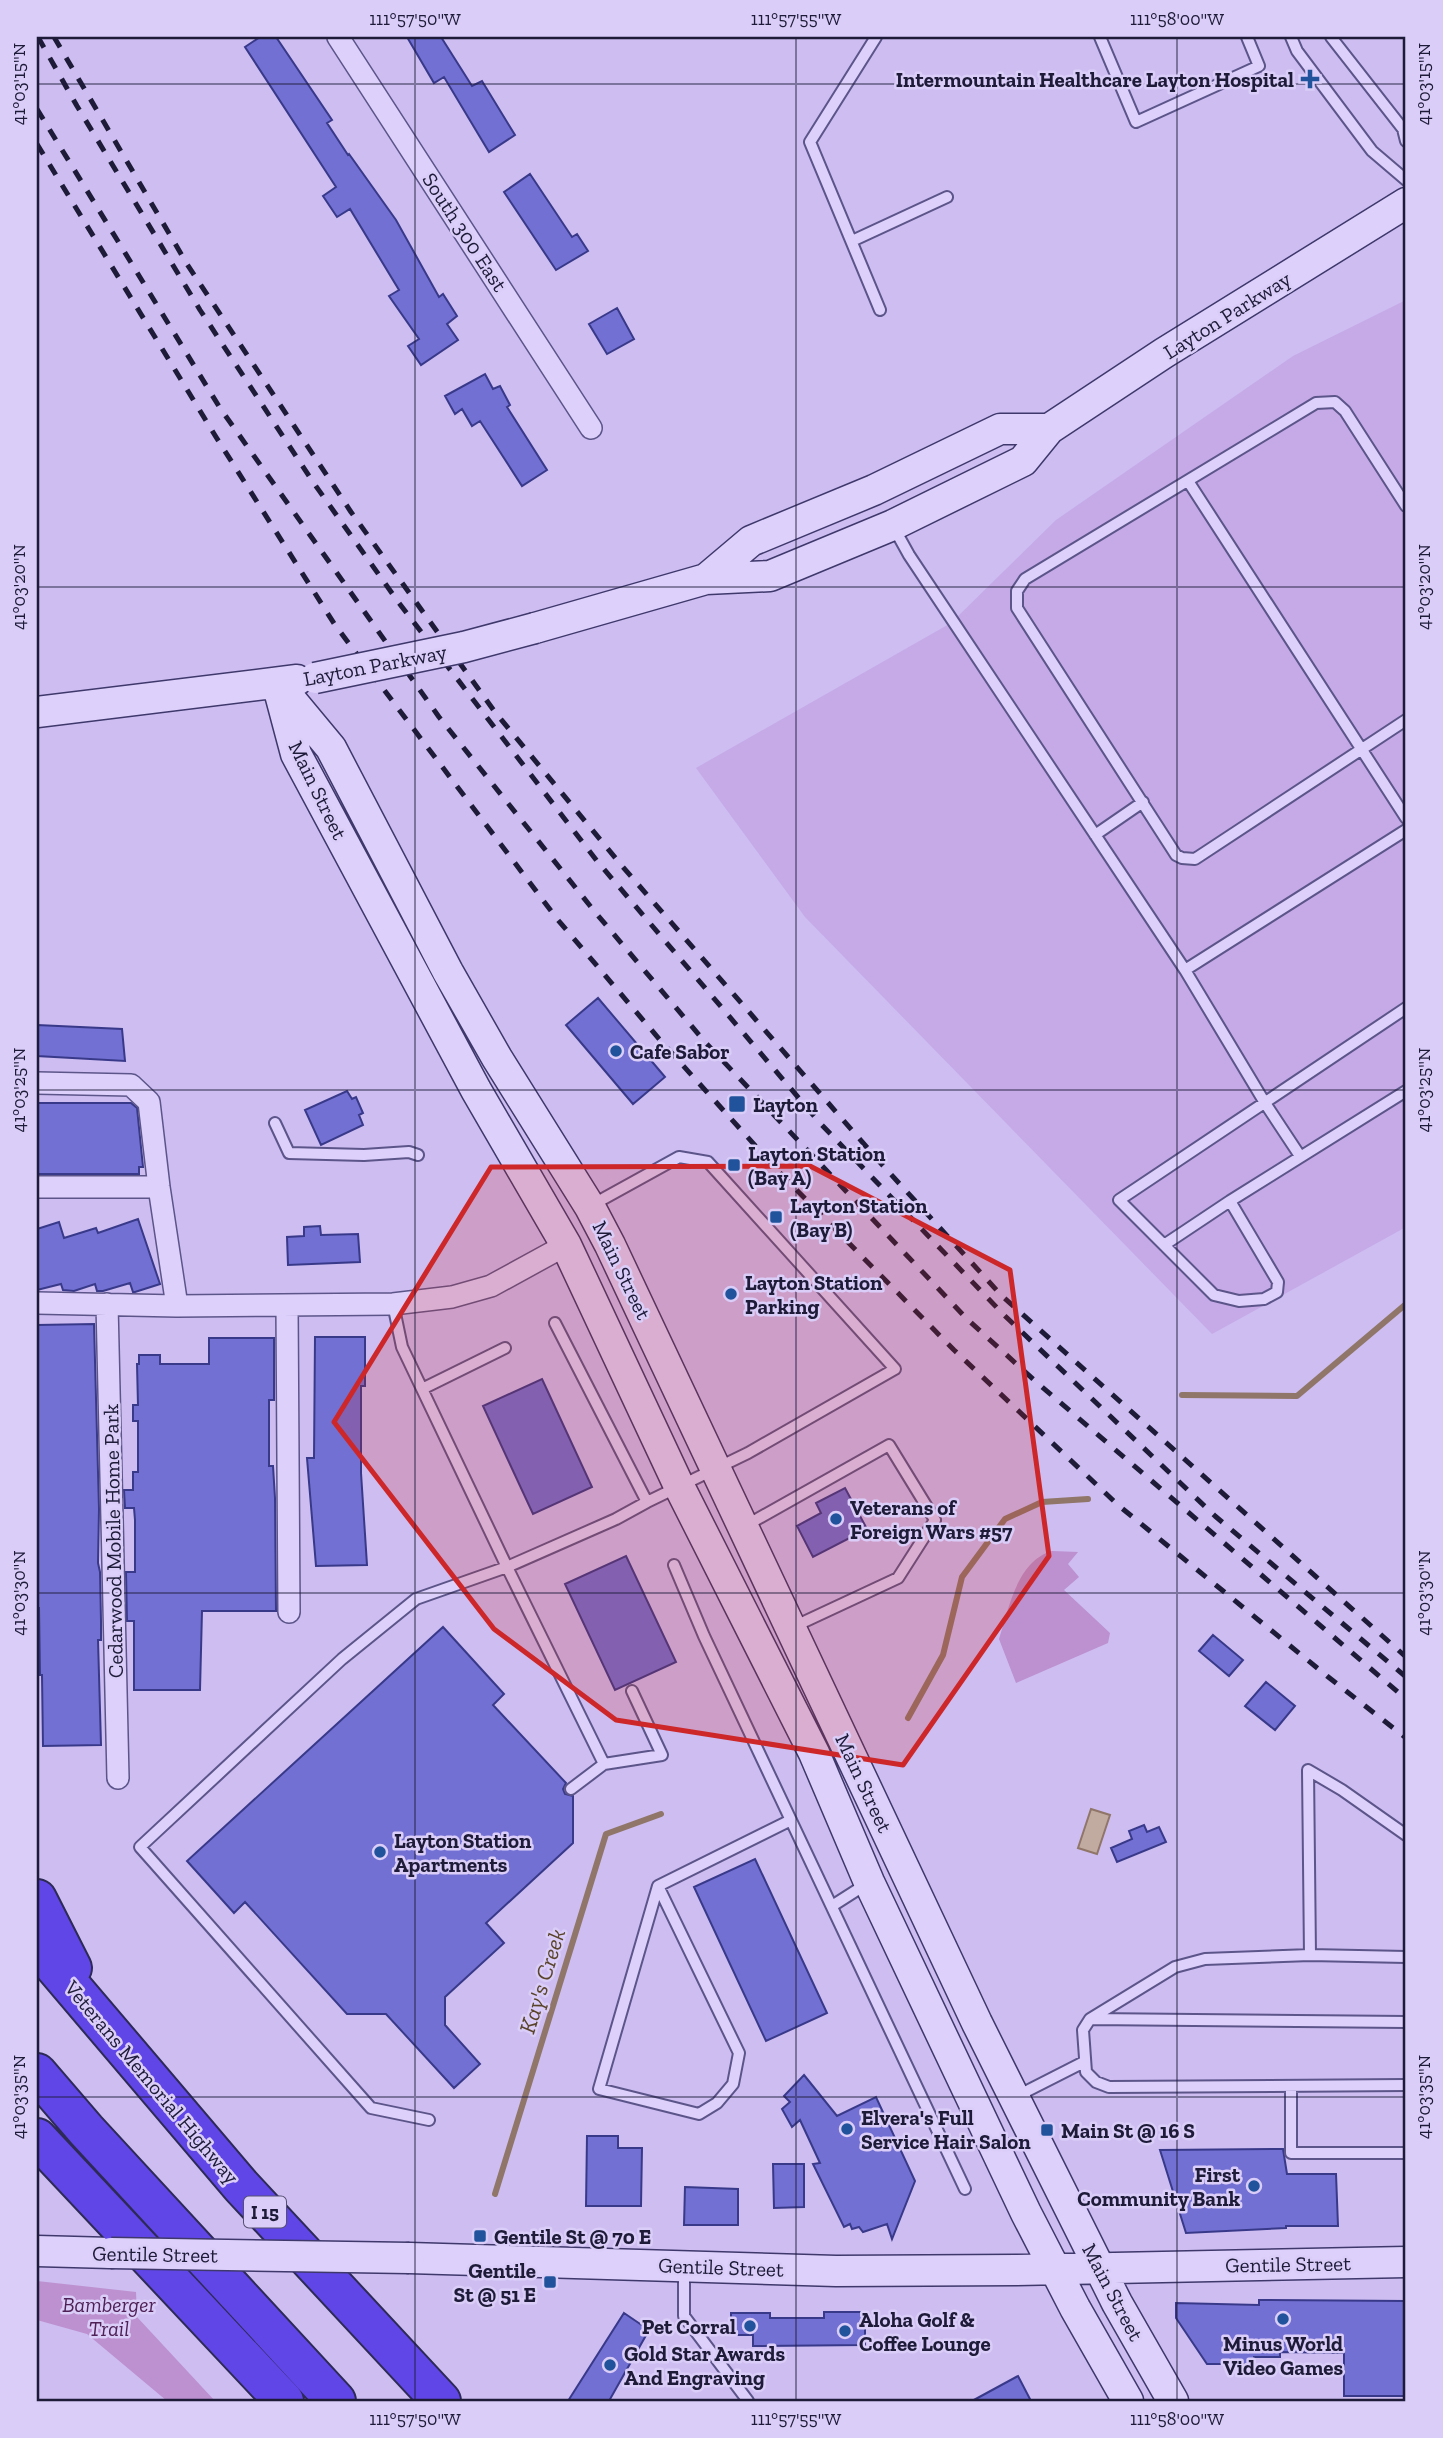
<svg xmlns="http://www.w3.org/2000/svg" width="1443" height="2438" viewBox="0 0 1443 2438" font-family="'Zilla Slab',serif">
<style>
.farmland{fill:#c5aae7}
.green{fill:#bd90cf}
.water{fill:#c1aba1;stroke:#907668;stroke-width:2}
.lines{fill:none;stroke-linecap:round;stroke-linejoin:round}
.stream{stroke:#907668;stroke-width:6}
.building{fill:#7270d2;stroke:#39398a;stroke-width:2}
.lane-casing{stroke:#5c5589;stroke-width:14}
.street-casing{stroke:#5c5589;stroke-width:24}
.secondary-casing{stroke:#3e386b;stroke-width:33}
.highway-casing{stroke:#2d2a56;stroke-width:42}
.lane{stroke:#ddd0fb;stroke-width:10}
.street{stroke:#ddd0fb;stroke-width:21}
.secondary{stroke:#ddd0fb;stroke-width:30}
.highway{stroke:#6046e7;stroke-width:38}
.rail{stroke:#1d1b38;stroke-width:5;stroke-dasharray:12 12;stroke-linecap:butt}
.secondary-bridge-casing{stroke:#3e386b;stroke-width:33;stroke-linecap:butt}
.secondary-bridge{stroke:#ddd0fb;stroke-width:30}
.marked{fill:#cd2729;fill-opacity:0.2;stroke:#cd2729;stroke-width:5;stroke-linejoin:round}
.ticks{fill:none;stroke:#1d1b38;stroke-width:2;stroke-opacity:0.45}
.poi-dot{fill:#21539c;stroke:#dacdf8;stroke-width:2.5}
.labels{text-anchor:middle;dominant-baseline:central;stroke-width:5;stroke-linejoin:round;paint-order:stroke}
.shield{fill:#dacdf8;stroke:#565072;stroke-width:2}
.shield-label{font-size:19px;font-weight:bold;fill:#1d1b38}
.poi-label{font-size:21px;font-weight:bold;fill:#1d1b38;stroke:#dacdf8;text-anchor:start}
.street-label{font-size:21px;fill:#1d1b38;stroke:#dacdf8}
.park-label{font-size:21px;font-style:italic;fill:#4e2055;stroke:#dacdf8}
.water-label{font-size:23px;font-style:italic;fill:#594329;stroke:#dacdf8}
.neatline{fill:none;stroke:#1d1b38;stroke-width:2.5}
.ticks-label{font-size:18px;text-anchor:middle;fill:#1d1b38}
</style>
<rect width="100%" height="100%" fill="#cdbdf1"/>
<path class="farmland" d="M1406,300V1227L1212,1334L805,917L696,768L951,623L1056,520L1293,356Z"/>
<path class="green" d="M1052,1551L1078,1552L1068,1564L1079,1577L1064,1590L1110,1633L1108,1643L1016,1683L999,1639C1009,1608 1017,1561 1052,1551Z
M37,2281L136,2292L137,2317L215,2401H167L87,2334L37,2320Z"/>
<path class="water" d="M1091,1809L1110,1815L1097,1854L1078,1848Z"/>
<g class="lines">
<path class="stream" d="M1182,1395L1297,1396L1406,1304
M908,1718L943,1655L962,1577L1005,1519L1042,1502L1088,1499
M495,2194L606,1834L661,1814"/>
</g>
<path class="building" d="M260,37H276L332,120L327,123L348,155L349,154L396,220L439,297L443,294L457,316L447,324L458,340L421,365L408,346L419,339L389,296L399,290L350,209L337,217L323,196L336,187L245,47Z
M407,37H441L472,86L482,81L515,135L489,152L444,77L434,83Z
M530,174L572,237L577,234L588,251L556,270L504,192Z
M617,308L634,339L607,354L589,324Z
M485,374L493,389L500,386L510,405L507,407L547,470L522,486L480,421L472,426L462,409L455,414L445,396Z
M598,998L665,1077L633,1104L566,1025Z
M37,1025L122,1029L125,1061L37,1056Z
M347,1091L352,1099L356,1097L363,1113L359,1115L363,1125L321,1145L305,1110Z
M37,1103H131L137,1108L143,1167H139V1174H37Z
M138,1219L160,1284L135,1292H133L130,1283L103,1291H97L95,1284L74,1291L63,1290L61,1284L37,1290V1229L59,1222L64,1238L96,1228L98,1233Z
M320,1226L321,1235L358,1234L360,1262L288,1265L287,1237L304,1236V1227Z
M94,1324L99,1509L98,1563L100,1572L101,1621V1640H98L101,1745L43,1746L42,1675H40L39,1608H37V1325Z
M315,1337H365V1386H361V1473L367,1565L316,1566L307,1458H314Z
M209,1338H274V1400H269V1466H273L275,1498L276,1611H202L200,1690H134V1621H127L126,1572H135V1520L134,1508H125L124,1490H133V1472H138V1421H133V1405H138L137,1364H139V1355H160V1364H209Z
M542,1379L592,1487L533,1514L483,1406Z
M845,1488L867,1529L813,1557L797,1526L821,1513L816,1503Z
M626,1556L676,1662L615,1690L565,1584Z
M443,1627L504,1694L493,1705L566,1783L563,1789L565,1794L573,1796V1843L486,1923L504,1943L445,1997V2025L480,2064L454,2088L386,2014H347L245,1902L234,1913L187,1861Z
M1213,1635L1243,1660L1229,1676L1199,1651Z
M1266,1682L1295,1706L1275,1730L1245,1706Z
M1144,1825L1147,1832L1159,1827L1166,1842L1117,1862L1111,1848L1132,1839L1129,1831Z
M755,1859L827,2013L766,2041L694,1887Z
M804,2075L837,2116L876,2097L915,2181L892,2239L887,2224L863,2232L859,2227L852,2229L850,2224L844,2227L813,2164L820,2163L800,2120L792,2127L782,2109L790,2102L784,2096Z
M587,2136H618V2148H642L641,2206H586Z
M1283,2149L1287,2174H1336L1338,2226H1286V2228L1186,2233L1160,2150Z
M773,2164H804V2207L774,2208Z
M685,2187L738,2189V2225H684Z
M1259,2300L1406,2301V2396H1344V2353L1280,2352V2357H1254V2364H1207L1176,2318V2303L1259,2305Z
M824,2312H865V2345L753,2346V2335H731V2313H770V2318H824Z
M624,2313L649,2330L609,2401H568Z
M1018,2376L1031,2401H972Z"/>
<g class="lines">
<defs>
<path id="lane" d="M876,37L810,142L880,310
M1100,37L1136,122L1259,66L1247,37
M1291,37L1297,51L1372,151L1406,180
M1331,37L1403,129L1406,141
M852,241L947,197
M1188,481L1406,818
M1406,506L1345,411L1335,402L1316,403L1025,579L1017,591V608L1176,855L1182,858L1195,859L1406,720
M894,528L909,555L1185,970L1406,830
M1095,835L1143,802
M1185,970L1265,1103L1300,1156
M1406,1008L1119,1200L1214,1295L1239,1301L1264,1299L1277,1292L1278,1282L1230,1201L1406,1091
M275,1123L289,1153L364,1155L409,1152L418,1155
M592,1205L679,1157L708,1162L895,1369L748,1453L647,1502L616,1519L507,1567L604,1764
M1164,1245L1230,1201
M393,1304L402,1347L507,1567L416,1599L342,1659L140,1847L371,2108L429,2120
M555,1323L647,1502
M422,1389L505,1348
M745,1526L889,1445L935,1520L898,1578L793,1627
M674,1565L704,1636L965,2189
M571,1789L604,1764L662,1755L632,1691
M658,1886L739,2053L733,2084L717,2103L699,2114L599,2089L658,1886L791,1820
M832,1906L868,1883
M1310,1955L1308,1770L1342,1790L1406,1835
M1406,1957L1310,1955L1205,1959L1175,1967L1090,2019L1083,2030L1086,2072L1096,2082L1109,2087L1406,2085
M1091,2019L1406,2022
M1291,2087V2153H1406
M1015,2097L1084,2062
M684,2269V2316L748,2401"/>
<path id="street" d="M338,37L591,428
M37,1083L131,1085L149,1102L159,1187L177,1306
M37,1187H159
M37,1303L177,1306L393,1304L452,1297L491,1286L566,1245
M107,1304L118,1778
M287,1306L289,1612"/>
<path id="secondary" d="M706,579L751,541L874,490L1000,429H1049
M535,628L706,579L770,576L893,525L1023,461L1049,429L1164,353L1406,203
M277,683L331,748L448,972L497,1058L590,1207L610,1245L977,2023L1117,2303L1173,2401
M280,694L296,754L476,1090L566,1245L679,1486L814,1753L869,1882L1026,2213L1075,2308L1128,2401
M37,712L297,680
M37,2251L111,2253
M409,2258L836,2271L1017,2270L1406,2262"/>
<path id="highway" d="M37,1899L72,1968
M37,1946L241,2186L441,2401
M37,2073L86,2130L336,2401
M37,2138L284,2401"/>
</defs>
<use href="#lane" class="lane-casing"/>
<use href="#street" class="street-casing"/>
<use href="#secondary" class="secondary-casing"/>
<use href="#highway" class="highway-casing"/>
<use href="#lane" class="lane"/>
<use href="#street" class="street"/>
<use href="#secondary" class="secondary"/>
<use href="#highway" class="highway"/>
<path class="rail" d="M38,37L77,106L200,310L313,482L399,603L597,861L820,1123L1004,1315L1215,1516L1406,1677
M54,37L187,264L351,512L495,712L622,866L877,1159L1002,1296L1406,1657
M37,109L220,408L439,717L595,912L705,1042L967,1319L1034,1380L1406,1699
M37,144L216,437L335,625L558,920L660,1040L779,1172L954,1350L1118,1505L1327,1676L1406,1738"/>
<defs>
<path id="secondary-bridge" d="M315,678L464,647L535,628
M111,2253L409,2258"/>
</defs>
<use href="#secondary-bridge" class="secondary-bridge-casing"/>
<use href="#secondary-bridge" class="secondary-bridge"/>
</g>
<path class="marked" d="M810,1166L1010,1270L1049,1556L903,1765L616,1720L494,1629L334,1422L491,1167Z"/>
<path class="ticks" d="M415,37V2401M796,37V2401M1177,37V2401M37,84H1406M37,587H1406M37,1090H1406M37,1593H1406M37,2097H1406"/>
<g class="poi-dot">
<path d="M1306.5 68.5h7v7h7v7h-7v7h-7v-7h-7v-7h7z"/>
<circle cx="616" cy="1051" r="7"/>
<rect x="728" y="1095" width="18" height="18" rx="3.5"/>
<rect x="727" y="1158" width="14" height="14" rx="3.5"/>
<rect x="769" y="1210" width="14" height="14" rx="3.5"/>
<circle cx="731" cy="1294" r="7"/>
<circle cx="836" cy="1519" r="7"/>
<circle cx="380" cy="1852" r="7"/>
<circle cx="847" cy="2129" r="7"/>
<rect x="1040" y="2123" width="14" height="14" rx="3.5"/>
<circle cx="1254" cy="2186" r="7"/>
<rect x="473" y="2229" width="14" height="14" rx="3.5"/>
<rect x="543" y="2275" width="14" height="14" rx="3.5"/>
<circle cx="1283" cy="2319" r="7"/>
<circle cx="750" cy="2326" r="7"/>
<circle cx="845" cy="2331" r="7"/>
<circle cx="610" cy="2365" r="7"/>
</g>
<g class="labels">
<rect class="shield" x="244" y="2196.5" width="42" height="31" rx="5"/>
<g class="shield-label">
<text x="265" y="2212">I 15</text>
</g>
<g class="poi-label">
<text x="1294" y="79" text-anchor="end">Intermountain Healthcare Layton Hospital</text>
<text x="630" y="1051">Cafe Sabor</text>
<text x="753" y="1104">Layton</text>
<text x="748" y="1153">Layton Station<tspan x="748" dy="24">(Bay A)</tspan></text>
<text x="790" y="1205">Layton Station<tspan x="790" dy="24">(Bay B)</tspan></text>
<text x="745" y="1282">Layton Station<tspan x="745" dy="24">Parking</tspan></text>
<text x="850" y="1507">Veterans of<tspan x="850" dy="24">Foreign Wars #57</tspan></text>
<text x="394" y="1840">Layton Station<tspan x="394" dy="24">Apartments</tspan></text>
<text x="861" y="2117">Elvera's Full<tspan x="861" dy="24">Service Hair Salon</tspan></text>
<text x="1061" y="2130">Main St @ 16 S</text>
<text x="1240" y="2174" text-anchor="end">First<tspan x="1240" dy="24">Community Bank</tspan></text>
<text x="494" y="2236">Gentile St @ 70 E</text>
<text x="536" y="2270" text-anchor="end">Gentile<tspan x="536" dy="24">St @ 51 E</tspan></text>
<text x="859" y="2319">Aloha Golf &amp;<tspan x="859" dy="24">Coffee Lounge</tspan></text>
<text x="736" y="2326" text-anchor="end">Pet Corral</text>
<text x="1283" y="2343" text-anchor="middle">Minus World<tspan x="1283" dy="24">Video Games</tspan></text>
<text x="624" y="2353">Gold Star Awards<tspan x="624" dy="24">And Engraving</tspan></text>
</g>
<g class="street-label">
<text transform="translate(465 232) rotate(57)">South 300 East</text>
<text transform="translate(1227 315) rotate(-32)">Layton Parkway</text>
<text transform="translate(375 665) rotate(-11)">Layton Parkway</text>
<text transform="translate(318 790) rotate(64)">Main Street</text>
<text transform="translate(622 1270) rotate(64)">Main Street</text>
<text transform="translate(113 1541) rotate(-91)">Cedarwood Mobile Home Park</text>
<text transform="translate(864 1783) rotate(65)">Main Street</text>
<text transform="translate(152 2082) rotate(50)">Veterans Memorial Highway</text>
<text transform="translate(155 2254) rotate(1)">Gentile Street</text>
<text transform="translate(1288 2264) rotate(-1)">Gentile Street</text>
<text transform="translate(721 2267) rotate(2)">Gentile Street</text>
<text transform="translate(1113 2292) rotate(62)">Main Street</text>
</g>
<g class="park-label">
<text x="109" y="2304">Bamberger<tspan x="109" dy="24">Trail</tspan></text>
</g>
<g class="water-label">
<text transform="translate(542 1981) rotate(-73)">Kay's Creek</text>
</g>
</g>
<rect width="1443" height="2438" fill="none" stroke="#dacdf8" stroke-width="77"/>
<rect x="38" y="38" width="1366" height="2362" class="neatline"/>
<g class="ticks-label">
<text x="415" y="25">111°57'50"W</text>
<text x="796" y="25">111°57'55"W</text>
<text x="1177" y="25">111°58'00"W</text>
<text transform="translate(1424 84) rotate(-90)" y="6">41°03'15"N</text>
<text transform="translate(19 84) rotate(-90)" y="6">41°03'15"N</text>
<text transform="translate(1424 587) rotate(-90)" y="6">41°03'20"N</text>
<text transform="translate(19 587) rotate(-90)" y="6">41°03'20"N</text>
<text transform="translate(1424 1090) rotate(-90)" y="6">41°03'25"N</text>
<text transform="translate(19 1090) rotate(-90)" y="6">41°03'25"N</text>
<text transform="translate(1424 1593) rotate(-90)" y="6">41°03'30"N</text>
<text transform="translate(19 1593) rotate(-90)" y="6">41°03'30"N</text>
<text transform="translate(1424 2097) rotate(-90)" y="6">41°03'35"N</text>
<text transform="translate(19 2097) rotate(-90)" y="6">41°03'35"N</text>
<text x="415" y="2425">111°57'50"W</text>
<text x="796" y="2425">111°57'55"W</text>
<text x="1177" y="2425">111°58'00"W</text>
</g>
</svg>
